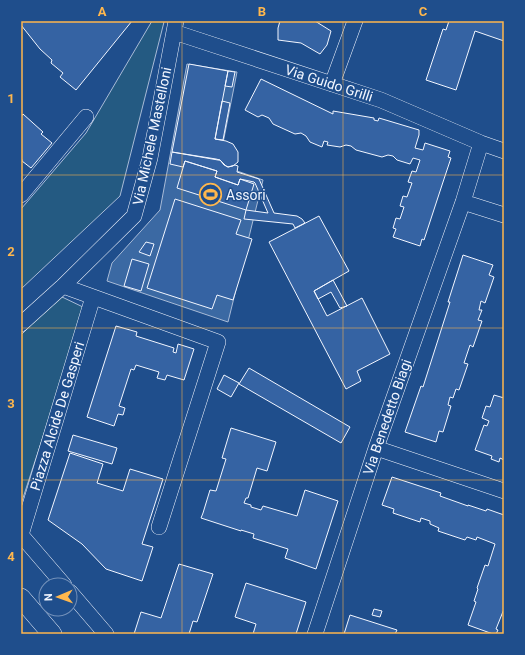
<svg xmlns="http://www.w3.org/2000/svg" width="525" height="655" viewBox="0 0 525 655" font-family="Roboto,sans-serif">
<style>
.green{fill:#245a82;stroke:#a8bbd7}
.water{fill:#3b69a3;stroke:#a8bbd7}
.building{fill:#3563a3;stroke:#f2f6ff}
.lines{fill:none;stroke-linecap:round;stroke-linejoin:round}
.minor-casing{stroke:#f2f6ff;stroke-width:16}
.tertiary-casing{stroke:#f2f6ff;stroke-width:20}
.minor{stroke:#1f4e8c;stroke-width:15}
.tertiary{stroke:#1f4e8c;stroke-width:19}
.grid{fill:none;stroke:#ffb74d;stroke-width:1;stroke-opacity:0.55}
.labels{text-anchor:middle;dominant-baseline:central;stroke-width:3;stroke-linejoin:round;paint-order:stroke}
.street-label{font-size:14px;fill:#f2f6ff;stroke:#1f4e8c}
.poi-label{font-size:14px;fill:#f2f6ff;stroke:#1f4e8c;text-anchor:start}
.neatline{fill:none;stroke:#ffb74d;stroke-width:1.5}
.grid-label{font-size:13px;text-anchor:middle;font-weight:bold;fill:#ffb74d}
</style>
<rect width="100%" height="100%" fill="#1f4e8c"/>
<path class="green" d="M152,21H160L164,22L120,196L21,289V209L86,133Z
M60,296L85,308L21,504V335Z"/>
<path class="water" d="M187,64L237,72L223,143L237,171L263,180L228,322L107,281L112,263L160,210Z"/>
<path class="building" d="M21,21H132L76,90L60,77L63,73L51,63L52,60L40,49L21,25Z
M280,21H315L331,31L327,45L320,54L301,43L278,40V28Z
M449,21H504V41L475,31L456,90L426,80L443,29L446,30Z
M189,64L228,71L215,139L226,141L233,144L238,152V162L233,166L228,167L226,166L220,160L216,159L172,152Z
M228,71L235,72L232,87L225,86Z
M261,79L333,114V111L374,118V120L378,121L379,118L419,130V135L415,148L423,150L425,143L450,151L448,157L451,158L443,182L424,240L422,239L420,246L393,237L396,229L393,228L396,218L400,219L404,207L400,206L403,196L407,197L412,183L408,182L412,171L416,172L420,160L413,158L410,164L397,160L393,156L388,155L382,157L356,150L351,146L346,145L340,147L327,145L328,142L324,141L322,147L310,142L306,136L301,133L295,134L273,124L269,118L262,115L258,117L245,110Z
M222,101L230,103L223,140L215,139Z
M23,114L43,132L41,134L52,143L31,168L22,161V160L21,158V117Z
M172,152L218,160H220L224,165L228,167L235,165L238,166L237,172L259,179L274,213L297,216L302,219L305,223L295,228L293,224L244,219L246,210L268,213L255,183L254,182L240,179L238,185L215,177L217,171L185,161L183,167L170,164Z
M185,161L217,171L215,177L238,185L240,179L254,184L246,210L177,188Z
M175,199L241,220L236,234L252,239L233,300L217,295L212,309L147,288Z
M319,216L349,271L314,291L327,316L362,298L390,354L357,371L361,381L346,389L269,242Z
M146,242L154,244L150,256L139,252Z
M463,255L493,265L489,275L494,277L485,303L481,301L479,310H482L478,320L482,321L473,347L470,345L464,363L468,364L459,390L456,389L453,398L450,397L448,405L451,406L443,432L439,431L436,442L405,432L421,386L423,387L450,302H448Z
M132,259L149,264L141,291L124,286Z
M333,280L347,306L340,308L331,292L318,299L314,291Z
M116,326L137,332L136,336L174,348L173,352L176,353L178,344L194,349L184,380L167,375L165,380L157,378L159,372L136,365L134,370L131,369L119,406L125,408L123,415L118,414L114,426L87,417Z
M249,368L350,427L341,443L239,384Z
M224,375L239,383L231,397L217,389Z
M494,395L504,398V460L500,458L499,462L491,459L492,456L475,450L484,425L487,426L489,421L482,418L486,406L490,407Z
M231,428L276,442L267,471L257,468L248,498H246L244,503L251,505V507L261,510L263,506L297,516L305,490L338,501L316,569L285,558L288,549L253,538L254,534L241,530V531L201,518L203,513L210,490L216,491L226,459L222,458Z
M73,435L117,448L112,464L68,451Z
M70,453L103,464L97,483L123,491L130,469L163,479L142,544L153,547L142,581L106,569L82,544L48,520Z
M392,477L441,493L440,496L468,506V505L486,511L487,509L504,515V609L496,629L498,630L496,634H493L468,625L476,602L474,601L478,589L477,588L485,565L488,566L495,544L477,537L476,540L467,537L465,540L438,531L439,528L430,524V521L421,518L420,522L393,513L394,509L382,505Z
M179,564L213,574L197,622L193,621L189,634H134L141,612L161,618Z
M246,583L306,602L296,634H253L256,624L235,617Z
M374,609L382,611L380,617L372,615Z
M350,615L397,630L395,634H344Z"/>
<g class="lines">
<defs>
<path id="minor" d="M174,32L381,100L481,143
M332,84L355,21
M21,195L86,117
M463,202L504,215
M63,286L218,342L159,527
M21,324L63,286L134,216L150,158L176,21
M376,448L504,491
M21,535L93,297
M21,535L64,585
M70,592L106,634
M315,634L376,448L463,202L481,143L504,151"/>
<path id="tertiary" d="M21,598L52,634"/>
</defs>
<use href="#minor" class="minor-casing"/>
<use href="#tertiary" class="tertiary-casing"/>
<use href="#minor" class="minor"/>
<use href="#tertiary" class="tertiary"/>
</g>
<path class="grid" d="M182,21V634M343,21V634M21,175H504M21,328H504M21,480H504"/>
<defs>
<symbol id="stadium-ring" viewBox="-11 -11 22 22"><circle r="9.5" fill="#1f4e8c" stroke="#ffb74d" stroke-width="1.5"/><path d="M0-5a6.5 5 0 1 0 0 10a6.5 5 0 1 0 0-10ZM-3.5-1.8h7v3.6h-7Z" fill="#ffb74d"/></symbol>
</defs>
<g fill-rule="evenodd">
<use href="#stadium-ring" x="198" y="182" width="25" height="25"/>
</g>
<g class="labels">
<g class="street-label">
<text transform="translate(329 83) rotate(18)">Via Guido Grilli</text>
<text transform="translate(152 136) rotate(-78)">Via Michele Mastelloni</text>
<text transform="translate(57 416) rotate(-73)">Piazza Alcide De Gasperi</text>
<text transform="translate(387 417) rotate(-71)">Via Benedetto Biagi</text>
</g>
<g class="poi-label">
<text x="226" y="195">Assori</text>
</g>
</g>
<rect width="525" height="655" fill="none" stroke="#1f4e8c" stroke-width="44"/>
<g transform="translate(58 597) rotate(268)"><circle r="19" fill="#1f4e8c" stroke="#7391ba"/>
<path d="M0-3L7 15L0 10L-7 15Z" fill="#ffb74d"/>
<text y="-6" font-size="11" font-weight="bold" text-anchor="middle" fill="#f2f6ff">N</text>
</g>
<rect x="22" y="22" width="481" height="611" class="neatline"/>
<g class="grid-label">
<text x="102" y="16">A</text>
<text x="262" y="16">B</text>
<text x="423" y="16">C</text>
<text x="11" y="103">1</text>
<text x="11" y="256">2</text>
<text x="11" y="408">3</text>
<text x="11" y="561">4</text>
</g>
</svg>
